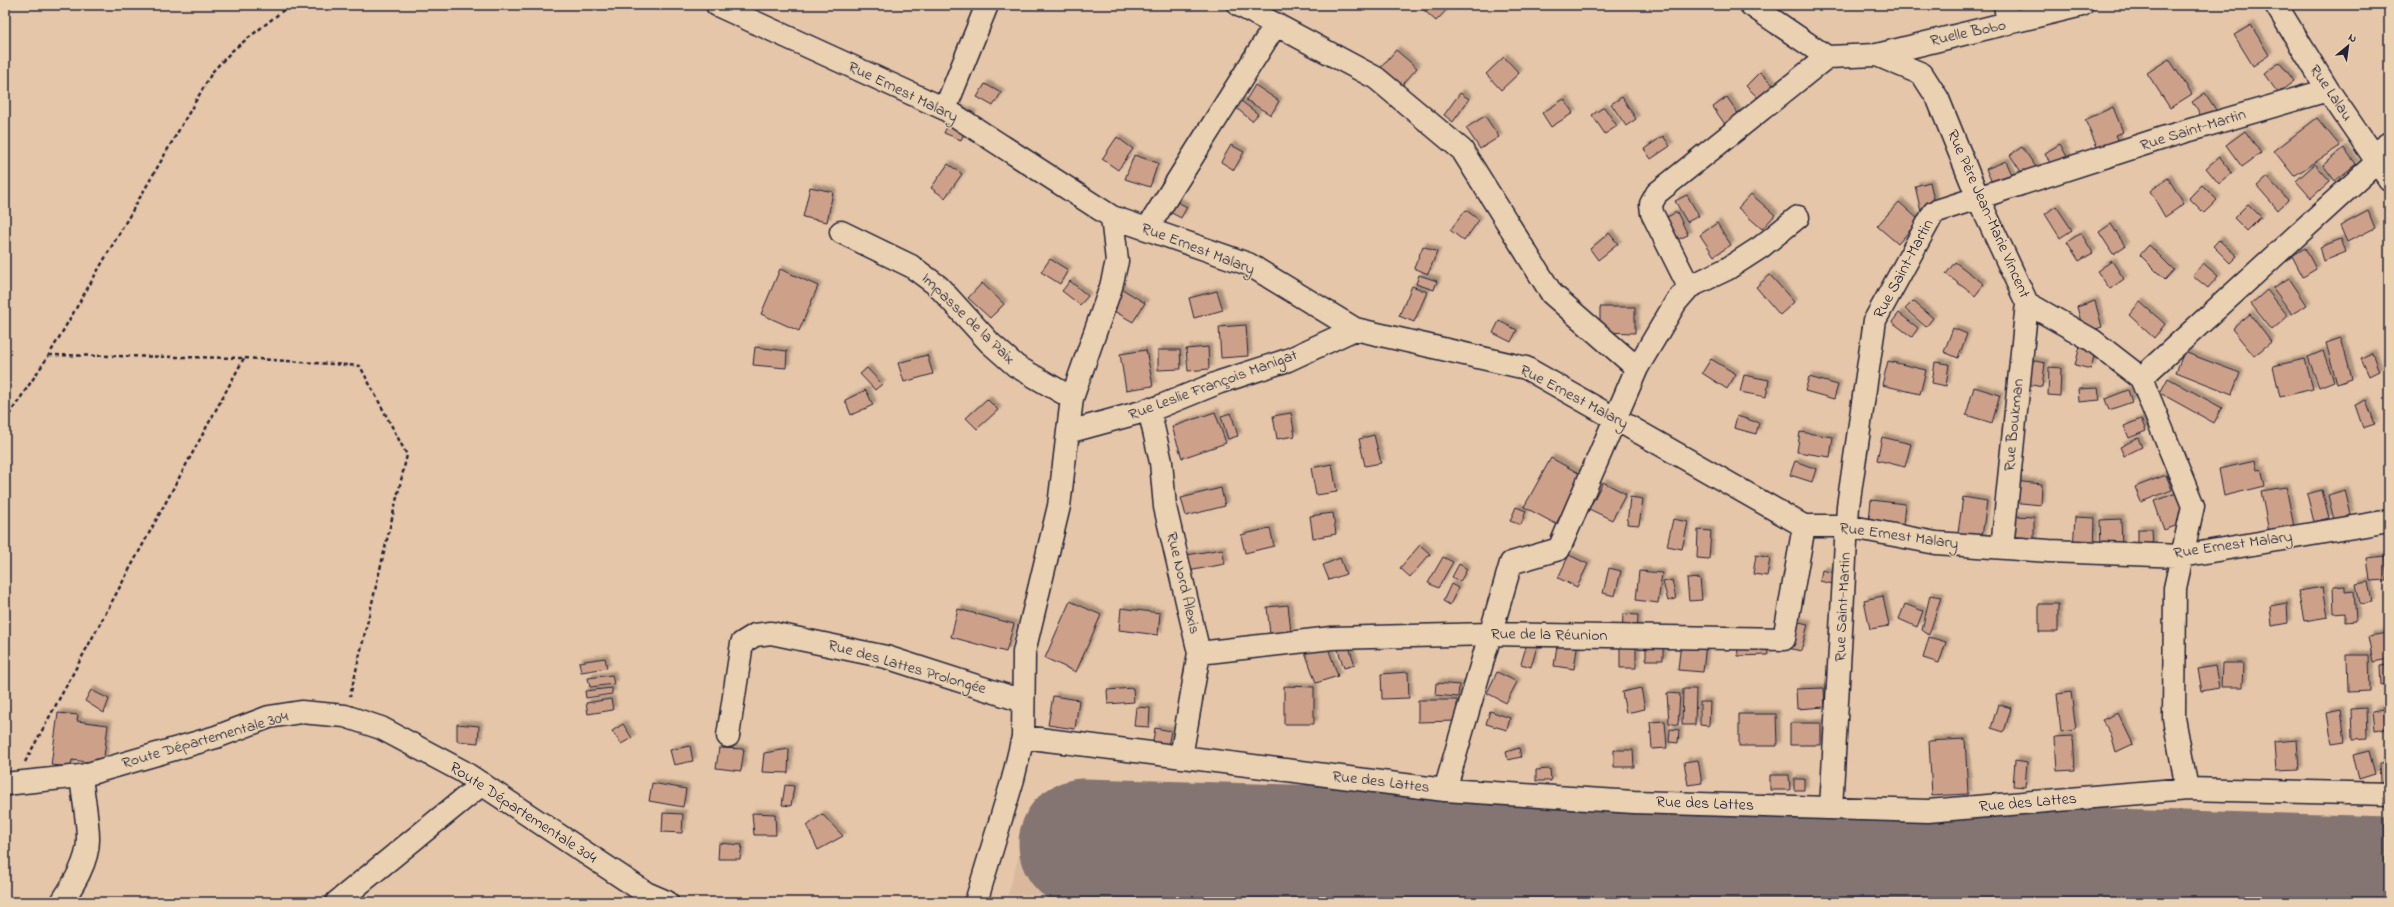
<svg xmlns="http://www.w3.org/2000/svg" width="2394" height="907" viewBox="0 0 2394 907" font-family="'Indie Flower',sans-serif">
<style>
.built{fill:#dab89d}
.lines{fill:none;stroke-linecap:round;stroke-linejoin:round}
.runway{stroke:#847472;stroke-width:131}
.building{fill:#cda089;stroke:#22223b;filter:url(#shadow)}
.minor-casing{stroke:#22223b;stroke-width:25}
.major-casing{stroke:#22223b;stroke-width:25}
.path{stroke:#22223b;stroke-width:2.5;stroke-dasharray:4 3;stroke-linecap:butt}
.minor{stroke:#e9d1b1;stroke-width:22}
.major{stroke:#e9d1b1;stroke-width:22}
.labels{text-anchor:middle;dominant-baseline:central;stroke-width:3;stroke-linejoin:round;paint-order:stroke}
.street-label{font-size:16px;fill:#22223b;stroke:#e9d1b1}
</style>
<defs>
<filter id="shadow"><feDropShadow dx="3.5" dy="-3.5" stdDeviation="1" flood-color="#0004"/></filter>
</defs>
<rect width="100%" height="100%" fill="#e6c6a8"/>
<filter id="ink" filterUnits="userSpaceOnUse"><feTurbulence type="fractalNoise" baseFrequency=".025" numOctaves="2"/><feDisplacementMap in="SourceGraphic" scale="8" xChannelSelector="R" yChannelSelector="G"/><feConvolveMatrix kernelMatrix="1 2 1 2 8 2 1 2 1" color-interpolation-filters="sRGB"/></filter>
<g filter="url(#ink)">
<path class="built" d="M1034,799L2389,835V902H1869L1808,893L1008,895Z"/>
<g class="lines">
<path class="runway" d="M1084,844L2389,882"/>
</g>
<path class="building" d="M1418,5H1451L1436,21Z
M2251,25L2269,55L2253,66L2234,35Z
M1396,50L1417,68L1399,89L1378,71Z
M1504,57L1519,73L1501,90L1486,74Z
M2169,59L2192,94L2170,108L2147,73Z
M2280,62L2294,81L2278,93L2264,74Z
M1760,72L1777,89L1763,103L1746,86Z
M985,84L1001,93L993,106L977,97Z
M1255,85L1279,101L1271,115L1246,100Z
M1460,93L1469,99L1453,122L1444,115Z
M2205,93L2216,110L2203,119L2192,102Z
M1622,97L1636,119L1626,126L1611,104Z
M1727,97L1743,121L1729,130L1713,107Z
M1564,99L1573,113L1551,127L1542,113Z
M1241,101L1258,114L1252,121L1235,107Z
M956,107L973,114L961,140L944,133Z
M1604,107L1617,126L1605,134L1592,115Z
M2113,107L2123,132L2116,135L2120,144L2098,149L2085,120Z
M1485,116L1499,137L1480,149L1466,128Z
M2317,118L2340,146L2294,176L2274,151Z
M2245,131L2261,153L2242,167L2226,145Z
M1663,136L1670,146L1651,159L1644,149Z
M1117,137L1133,149L1118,170L1102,159Z
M2060,144L2070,162L2054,171L2045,153Z
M1231,145L1244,152L1234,170L1221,162Z
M2022,147L2038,170L2025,178L2010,155Z
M2344,148L2356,164L2335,181L2323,165Z
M1134,155L1158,163L1150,187L1125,179Z
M2219,157L2232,173L2219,184L2206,168Z
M2006,161L2013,177L1993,185L1986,169Z
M948,164L962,174L945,198L931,188Z
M2315,164L2330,181L2311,198L2296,181Z
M2267,177L2288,200L2278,210L2257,186Z
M2168,178L2184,204L2165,217L2150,191Z
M1930,182L1936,209L1921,212L1915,186Z
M2202,185L2217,200L2204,213L2189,198Z
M810,187L833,192L827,222L803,217Z
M1751,194L1775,215L1762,229L1738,208Z
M1687,195L1699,216L1687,222L1675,201Z
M1168,197L1187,207L1181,218L1162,208Z
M1899,202L1919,220L1898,244L1877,226Z
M2248,204L2261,217L2247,231L2234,218Z
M2056,206L2072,230L2060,238L2045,214Z
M1466,210L1479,220L1464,241L1450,230Z
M2368,211L2375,228L2347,242L2340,226Z
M1677,212L1688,235L1670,243L1659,221Z
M1717,223L1731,245L1714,256L1700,235Z
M2111,224L2125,246L2113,254L2099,232Z
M1609,233L1618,244L1598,260L1590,249Z
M2081,233L2093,253L2079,261L2067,242Z
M2341,239L2346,252L2324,261L2320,247Z
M2219,240L2237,256L2230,263L2213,246Z
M2149,245L2174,270L2165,280L2140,255Z
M1423,246L1437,252L1428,274L1414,268Z
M2305,248L2316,269L2303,277L2292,256Z
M1050,259L1068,270L1060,284L1041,272Z
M2112,261L2124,279L2110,289L2097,271Z
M1955,262L1984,284L1975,296L1946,274Z
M2203,263L2218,276L2208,288L2193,276Z
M780,269L818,286L799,331L761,314Z
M1419,275L1437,281L1434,290L1416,284Z
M1770,275L1794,302L1780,315L1756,287Z
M2289,278L2307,305L2292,314L2273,288Z
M1070,281L1088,296L1080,305L1062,291Z
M982,283L1004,304L990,318L968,298Z
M1412,286L1427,292L1414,322L1399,316Z
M1119,287L1145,303L1133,322L1107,307Z
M2267,290L2288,316L2272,330L2251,304Z
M1217,291L1223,310L1194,318L1189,298Z
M1913,301L1933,318L1926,327L1905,309Z
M2095,301L2102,327L2084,333L2077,307Z
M2140,302L2165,324L2154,338L2129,315Z
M1600,307H1635V333L1600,332Z
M1899,313L1918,328L1912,337L1892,322Z
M2250,314L2271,342L2254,356L2232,329Z
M1499,321L1517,330L1511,342L1493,333Z
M1246,325L1248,356L1221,358L1219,327Z
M1953,328L1967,334L1958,358L1944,352Z
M2341,338L2352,379L2337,384L2326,343Z
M2080,346L2095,351L2091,369L2075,365Z
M755,347L787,351L786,368L753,365Z
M1208,347L1209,369L1188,371L1186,349Z
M1146,350L1153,386L1126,390L1120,354Z
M1158,350H1180L1181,369L1158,370Z
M2323,351L2334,381L2319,387L2308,357Z
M2184,352L2240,373L2232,394L2176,372Z
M2372,353L2379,371L2369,376L2361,358Z
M927,355L933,374L904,382L898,363Z
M1711,359L1736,374L1727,389L1702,373Z
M2305,359L2313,389L2280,397L2273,366Z
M2030,360L2045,363L2042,387L2027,384Z
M1888,361L1926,370L1920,394L1882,385Z
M1935,362L1949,364L1946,386L1932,383Z
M2049,367L2061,368L2060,396L2048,395Z
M867,368L882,384L875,390L860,374Z
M1744,375L1769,380L1766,397L1740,392Z
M1809,377L1838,385L1834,399L1805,391Z
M2168,378L2222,408L2214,423L2160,393Z
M1974,387L2000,395L1992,423L1966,415Z
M2098,388L2100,400L2079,402L2078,389Z
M866,390L873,405L851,415L845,400Z
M2128,390L2132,402L2109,410L2105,399Z
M987,399L998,410L977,429L966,418Z
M2366,400L2375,424L2363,428L2355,405Z
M1215,412L1226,443L1182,458L1172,427Z
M1231,413L1238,436L1228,439L1221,416Z
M1291,413L1295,436L1277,439L1273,416Z
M1737,416L1759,423L1756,434L1734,428Z
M2141,419L2146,431L2129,438L2124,426Z
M1800,432L1833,437L1830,457L1797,452Z
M1374,435L1381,463L1365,466L1359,439Z
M1882,437L1911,444L1905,467L1877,460Z
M2138,438L2142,447L2124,456L2120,447Z
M1551,458L1582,475L1556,524L1524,507Z
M1795,461L1816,469L1812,482L1790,475Z
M2255,461L2257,470L2261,469L2265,486L2224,496L2219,469Z
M1332,464L1337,492L1316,495L1311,468Z
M2166,475L2172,490L2141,502L2135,487Z
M2013,481L2042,484L2041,505L2011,502Z
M1603,482L1626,494L1612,520L1589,509Z
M2286,487L2294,527L2269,532L2261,491Z
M1221,488L1225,506L1186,516L1181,498Z
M2322,490L2329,518L2314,522L2307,494Z
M2345,490L2351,515L2334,520L2328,495Z
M2177,493L2187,522L2164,530L2154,501Z
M1630,497L1643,499L1639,525L1627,524Z
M1963,497L1987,501L1981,543L1957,540Z
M1871,500L1905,504L1903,525L1869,521Z
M1516,507L1526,511L1521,525L1510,521Z
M1333,513L1336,534L1313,538L1310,516Z
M2014,516L2034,517V544H2014Z
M2075,517L2095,518L2094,551L2073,549Z
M1673,519L1688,522L1682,549L1667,546Z
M2121,519L2122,548H2101L2100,520Z
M1270,528L1274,546L1245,553L1241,535Z
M2138,529H2152L2153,548H2138Z
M1698,530L1711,531L1709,559L1697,558Z
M1420,545L1430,554L1410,577L1400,568Z
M1222,549L1225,564L1183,572L1181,556Z
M1569,555L1588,564L1577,587L1558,578Z
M1756,555L1770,558L1767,576L1753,574Z
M2385,556L2387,580L2370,581L2367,558Z
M1443,557L1453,562L1438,588L1428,583Z
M1340,558L1346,574L1329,580L1323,565Z
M1459,564L1467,569L1460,582L1452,577Z
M1609,568L1621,571L1615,596L1603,593Z
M1822,570L1843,575L1841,586L1820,581Z
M1639,571L1662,573L1658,603L1636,600Z
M1700,578L1702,600L1689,601L1687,579Z
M1672,580L1676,599L1668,601L1663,582Z
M2368,582L2372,602L2360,604L2356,584Z
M1451,584L1458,588L1450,605L1443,601Z
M2345,586V592L2354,591L2356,621L2345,622V613L2334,614L2333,587Z
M2323,587L2328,617L2304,621L2298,591Z
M1930,595L1941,597L1929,635L1922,630Z
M1883,596L1889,626L1870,629L1864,600Z
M1070,601L1101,615L1076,672L1045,658Z
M2287,603L2288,623L2272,626L2270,606Z
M1905,604L1923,611L1917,627L1899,619Z
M2039,604H2058V632H2039Z
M1288,605L1291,632L1270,634L1267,607Z
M1121,608L1160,613L1158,635L1119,630Z
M958,609L1014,624L1006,652L951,637Z
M1623,614L1638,615L1637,636L1622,635Z
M1790,620L1808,624L1801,651L1783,647Z
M2389,633V659L2373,662L2368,636Z
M1529,636L1539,640L1531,667L1521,664Z
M1929,637L1946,642L1939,663L1923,658Z
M1558,638L1578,641L1574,669L1554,666Z
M1646,640H1663V660H1646Z
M1767,640L1768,655L1738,656L1737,641Z
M1681,641L1706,643L1703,672L1678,670Z
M1620,643H1636V668H1620Z
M1348,644L1355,665L1344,668L1337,647Z
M1327,645L1338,676L1316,683L1305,652Z
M2347,655H2369L2370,691L2348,692Z
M605,658L607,668L581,672L579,662Z
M2222,663H2243L2242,687H2221Z
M2389,665V685L2381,686L2380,666Z
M2215,666L2219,688L2202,691L2198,669Z
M1408,672L1409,698L1382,699L1381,674Z
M1497,672L1517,682L1506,703L1487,693Z
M612,675L614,684L590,687L588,678Z
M1436,683L1459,685L1458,697L1435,695Z
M1284,686L1314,687V724H1284Z
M612,688V694L586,698L585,691Z
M1133,688L1134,702L1108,704L1107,690Z
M1641,688L1645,709L1626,713L1622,692Z
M1824,688L1825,707L1797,709L1796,689Z
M1683,689H1696L1695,725H1682Z
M91,690L109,699L104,713L85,701Z
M2071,692L2076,730L2061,732L2057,694Z
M1667,693L1680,694L1678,725L1669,723Z
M1053,696L1079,700L1075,729L1048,725Z
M611,699L613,710L588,714L586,703Z
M1418,700H1457V721L1418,722Z
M1700,702H1710L1709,726L1700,725Z
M1998,704L2011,708L2004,732L1991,728Z
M1136,707L1150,708L1149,727L1134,726Z
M2366,708L2367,739L2352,740L2351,709Z
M2384,709L2386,729L2374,731L2372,711Z
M2341,710L2345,742L2332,744L2327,713Z
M1490,711L1510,718L1507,730L1486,724Z
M58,713L78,715L77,721L108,725L103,764L72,760L71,767L51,765Z
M2118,713L2133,744L2116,752L2111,734L2102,720Z
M1739,714H1776L1777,746H1739Z
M1665,721L1667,748L1652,749L1650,722Z
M1790,723H1821V745H1790Z
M457,724L479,726L478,743L457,741Z
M623,724L632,738L621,744L612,731Z
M1155,728L1171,731L1167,751L1152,748Z
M1670,729L1679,730L1678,743L1669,742Z
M2073,736L2075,770L2057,771L2055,737Z
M1965,739L1968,794L1932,796L1929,741Z
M2297,740L2299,770L2276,771L2274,742Z
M690,746L693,761L674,765L670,750Z
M719,748L744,749L741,771L716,768Z
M1519,748L1521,757L1508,760L1506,752Z
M789,749L788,773L762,772L764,753Z
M1614,750H1633L1634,767H1614Z
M2369,751L2375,774L2359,779L2353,755Z
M1698,760L1702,783L1688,785L1684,762Z
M2015,760L2027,762L2025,787L2013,786Z
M2389,762V781L2380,782L2379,763Z
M1550,769L1551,781H1536V770Z
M1770,775H1789L1790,790H1770Z
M1794,779H1804V790H1794Z
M652,783L686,789L683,807L649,801Z
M785,785L794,786L791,806L782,805Z
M663,813L683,814L682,833L662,832Z
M752,813L775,814L776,835H754Z
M822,814L843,836L818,850L807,826Z
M719,843L742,845L740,859H718Z"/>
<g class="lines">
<defs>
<path id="minor" d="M717,5L945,109L1112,217L1248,264L1355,329L1526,368L1804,526H1847L1936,543L2049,551L2182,556L2389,521
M1239,5L1376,78L1462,150L1552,294L1637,368L1559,549L1511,563L1445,790
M1751,5L1827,57L1877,55L1922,74L1938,99L1978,198L2027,303L2092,340L2141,378L2193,506L2175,588L2174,718L2187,789
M2005,5L2008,24
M2276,5L2328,90L2389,179
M1877,55L2082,5
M945,109L987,5
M2373,154L2389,143
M1147,229L1276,24
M841,232L911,266L938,286L990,343L1016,366L1072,398
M1689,287L1652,213L1651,204L1657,193L1827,57
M1637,368L1676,302L1689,287L1727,269L1761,247L1798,217
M2141,378L2377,162
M1149,409L1161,462L1165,507L1199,653L1181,757
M1068,432L1156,408L1220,382L1288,360L1355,329
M2002,548L2027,303
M1199,653L1332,638L1490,634L1784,639L1804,526
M728,736L742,643L755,635L771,633L886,657L1023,701
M1023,737L1445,790L1634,802L1928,811L2187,789L2389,794
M1831,808L1848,506L1875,320L1934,212L2166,137L2328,90
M62,902C73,885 88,862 88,840C88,819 83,797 81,776
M337,902L482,784
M976,902L1013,779L1023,737L1024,652L1059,506L1072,398L1111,287L1117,261L1112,217"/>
<path id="major" d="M5,784L81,776L216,737L269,717L301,712L345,716L381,728L462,771L646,893L667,902"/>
</defs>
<use href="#minor" class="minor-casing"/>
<use href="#major" class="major-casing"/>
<path class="path" d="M49,355L244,358L360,366L407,455L350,696
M5,421L49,355L213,71L233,50L290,5
M25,762L244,358"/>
<use href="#minor" class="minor"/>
<use href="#major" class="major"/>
</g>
</g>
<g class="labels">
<g class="street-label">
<text transform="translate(1968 33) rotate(-12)">Ruelle Bobo</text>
<text transform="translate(903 92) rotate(26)">Rue Ernest Malary</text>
<text transform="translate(2331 93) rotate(56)">Rue Lalau</text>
<text transform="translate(2193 130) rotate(-17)">Rue Saint-Martin</text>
<text transform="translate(1988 214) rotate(66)">Rue Père Jean-Marie Vincent</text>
<text transform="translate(1198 249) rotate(21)">Rue Ernest Malary</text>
<text transform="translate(1904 269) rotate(-62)">Rue Saint-Martin</text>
<text transform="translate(968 319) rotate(44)">Impasse de la Paix</text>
<text transform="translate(1213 385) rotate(-20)">Rue Leslie François Manigat</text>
<text transform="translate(1574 397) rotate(28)">Rue Ernest Malary</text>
<text transform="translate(2014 425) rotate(-84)">Rue Boukman</text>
<text transform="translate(1899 536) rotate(8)">Rue Ernest Malary</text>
<text transform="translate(2233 545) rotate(-8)">Rue Ernest Malary</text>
<text transform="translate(1183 583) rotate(77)">Rue Nord Alexis</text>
<text transform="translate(1843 607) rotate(-87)">Rue Saint-Martin</text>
<text transform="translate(1549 635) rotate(1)">Rue de la Réunion</text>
<text transform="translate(907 667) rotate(16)">Rue des Lattes Prolongée</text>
<text transform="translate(205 740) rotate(-16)">Route Départementale 304</text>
<text transform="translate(1381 782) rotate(7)">Rue des Lattes</text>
<text transform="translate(2028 803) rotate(-5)">Rue des Lattes</text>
<text transform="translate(1705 804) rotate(2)">Rue des Lattes</text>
<text transform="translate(523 813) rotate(33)">Route Départementale 304</text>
</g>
</g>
<rect width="2394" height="907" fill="none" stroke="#e9d1b1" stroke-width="20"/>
<rect x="10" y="10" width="2374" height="887" fill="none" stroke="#22223b" stroke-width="1.5" filter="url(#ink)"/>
<g transform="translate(2348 46) rotate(29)" stroke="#e9d1b1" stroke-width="3" paint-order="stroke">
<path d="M0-3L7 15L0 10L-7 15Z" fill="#22223b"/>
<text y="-6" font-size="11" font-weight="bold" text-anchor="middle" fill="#22223b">N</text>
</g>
</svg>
